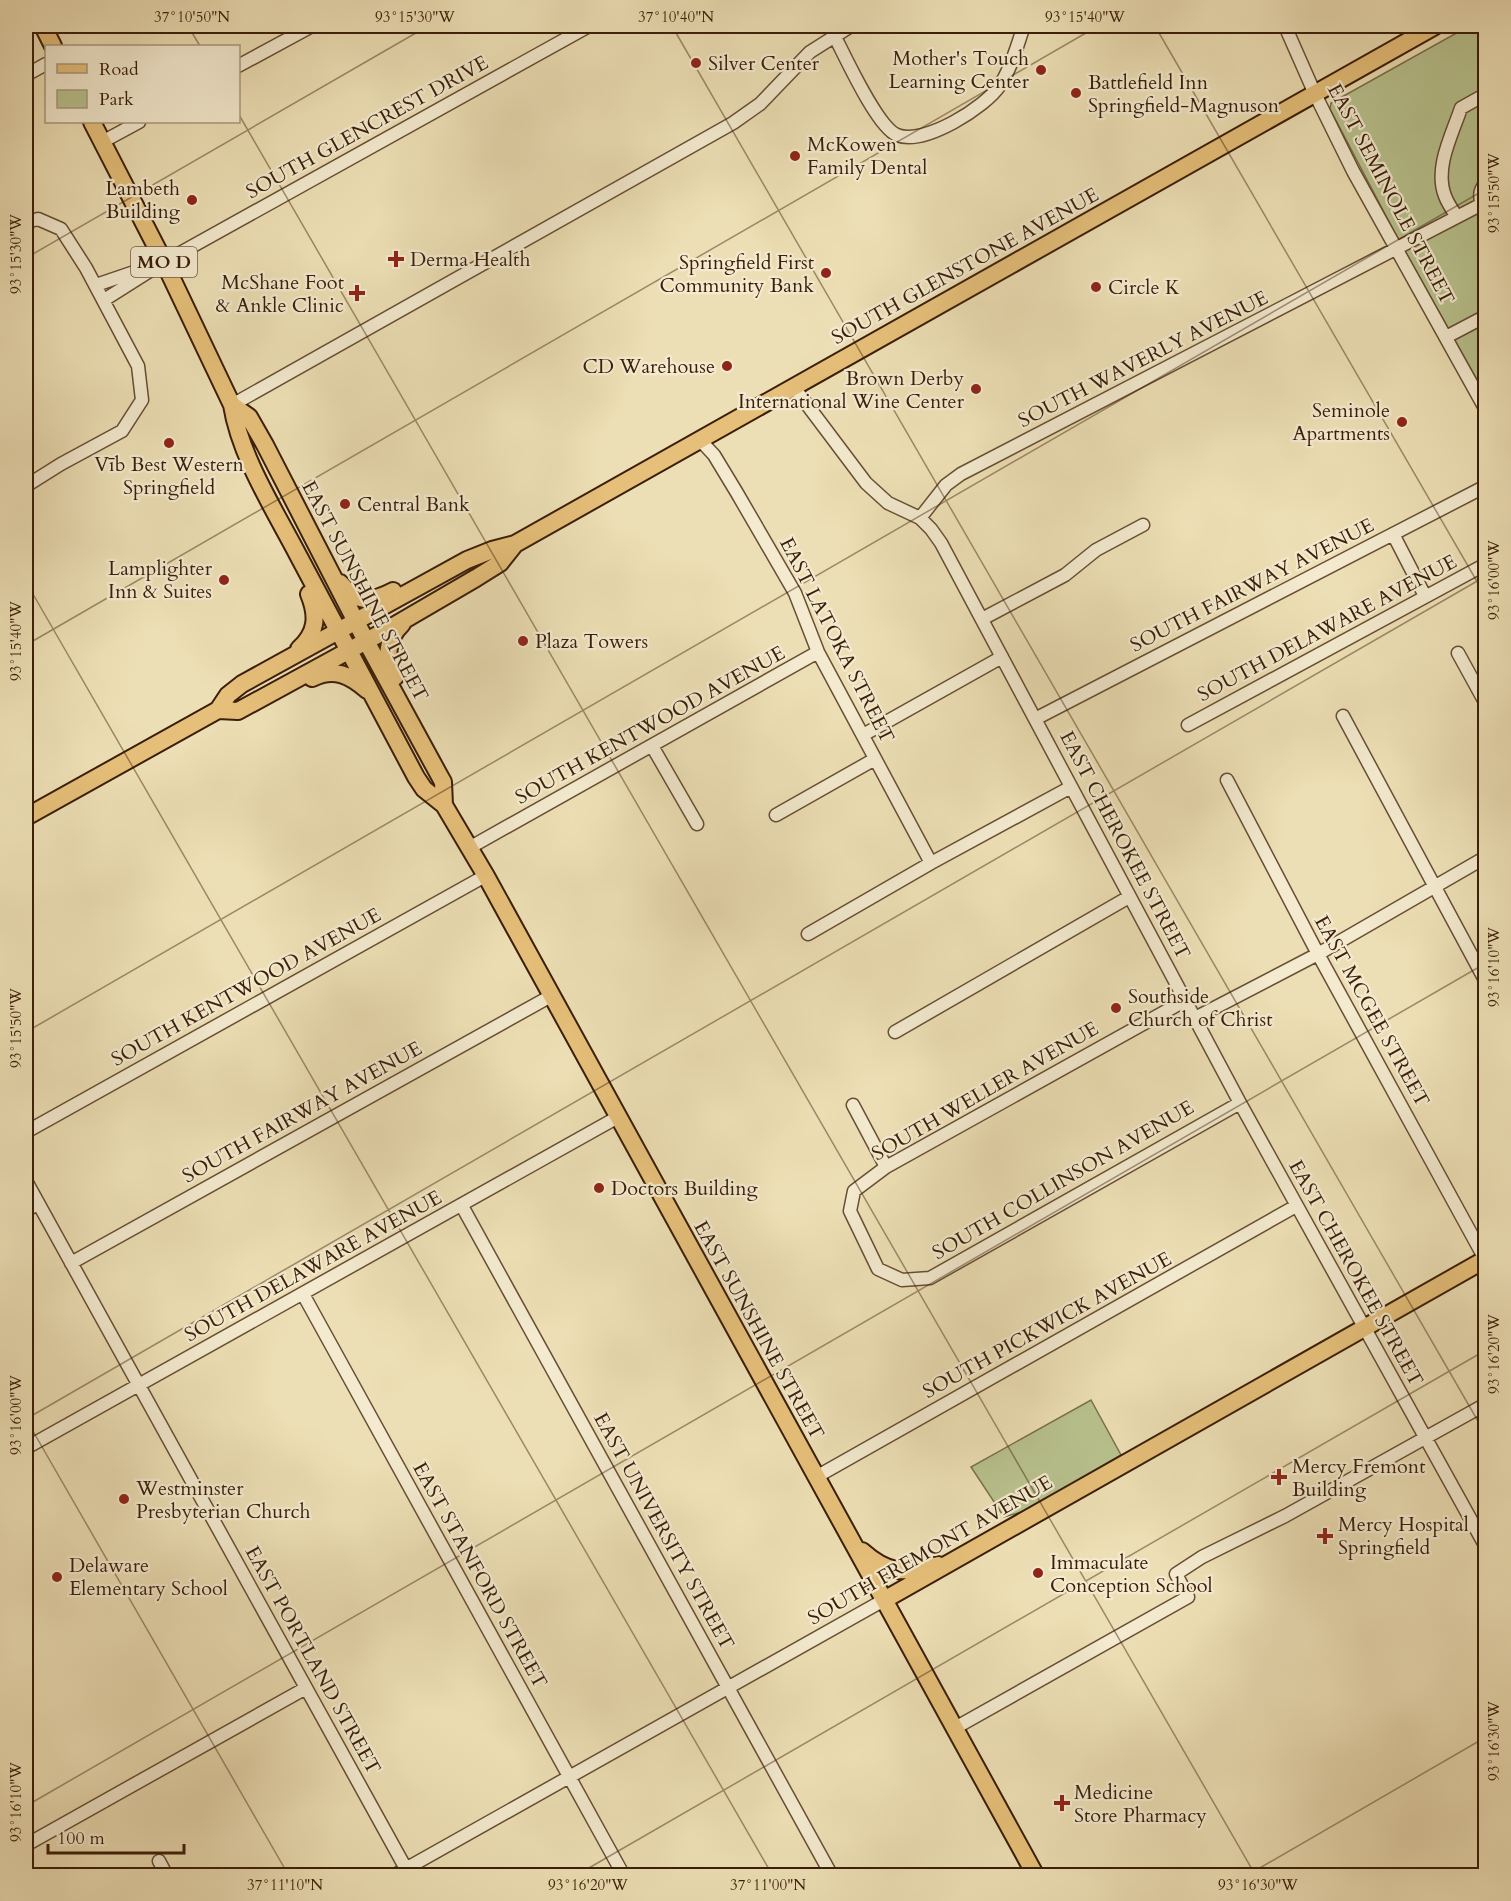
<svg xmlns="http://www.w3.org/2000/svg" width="1511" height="1901" viewBox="0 0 1511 1901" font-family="Cardo,serif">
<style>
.green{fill:#b8c28e;stroke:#79704c;stroke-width:1.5}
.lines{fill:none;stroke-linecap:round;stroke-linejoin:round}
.minor-casing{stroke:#674e34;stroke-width:15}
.major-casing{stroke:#3a1e09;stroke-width:20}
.minor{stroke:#f3eacf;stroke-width:12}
.major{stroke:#e6c07a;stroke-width:16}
.ticks{fill:none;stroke:#3a1e09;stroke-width:1.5;stroke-opacity:0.45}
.poi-dot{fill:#8f2418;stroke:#f3eacf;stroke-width:2}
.labels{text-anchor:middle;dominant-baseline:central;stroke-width:4.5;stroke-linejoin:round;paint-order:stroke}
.shield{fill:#f3eacf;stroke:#725b44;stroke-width:1.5}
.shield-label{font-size:18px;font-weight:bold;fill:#3a1e09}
.poi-label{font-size:20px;fill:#3a1e09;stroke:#f3eacf;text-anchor:start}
.street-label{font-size:20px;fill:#3a1e09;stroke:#f3eacf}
.neatline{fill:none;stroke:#3a1e09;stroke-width:2}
.ticks-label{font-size:15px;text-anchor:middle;fill:#3a1e09}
</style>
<rect width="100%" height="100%" fill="#eddfb5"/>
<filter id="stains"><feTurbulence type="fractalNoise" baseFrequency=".00333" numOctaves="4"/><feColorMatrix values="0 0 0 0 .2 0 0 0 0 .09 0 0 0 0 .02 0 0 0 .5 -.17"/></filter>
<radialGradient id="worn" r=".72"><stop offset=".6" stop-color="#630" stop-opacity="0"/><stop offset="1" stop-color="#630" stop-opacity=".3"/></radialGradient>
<path class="green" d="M1469,26H1485V394L1396,235L1330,109L1331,103Z
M1091,1400L1121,1455L1028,1510L1004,1517L971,1467Z"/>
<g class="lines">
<defs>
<path id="minor" d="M1285,26L1315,94L1353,171L1486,410
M834,35C845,56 877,127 897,135C924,146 986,107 1000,85C1012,67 1017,45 1024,26
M238,66L312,26
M26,75L46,64
M102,142L139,122
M1485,208C1479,200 1478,191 1486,183
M1457,217C1453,211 1448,204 1445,196C1434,168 1452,135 1461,108L1486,94
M26,222L38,219L61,229L86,268L138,366L142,400L122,431L61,464L26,486
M96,285L143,269
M104,300L164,262L589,26
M1446,337L1486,316
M793,386L866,483L888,503L920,518L931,529L941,543L1240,1103L1486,1547
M232,405L733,123L760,104L810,52L851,26
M700,440L714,455L737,493L795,593L818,652L931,863
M920,518L946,485L961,474L1482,204
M1393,534L1425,596
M982,619L1065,575L1096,550L1143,525
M1458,653L1486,704
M1343,716L1486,982
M1035,719L1486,486
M1188,725L1486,564
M863,735L1002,657
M652,746L697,824
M1227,780L1318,954L1485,1259
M776,815L875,759
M469,848L818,652
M808,934L931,863L1071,787
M1186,1000L886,1167L854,1191L850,1211L878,1269L902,1280L930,1278L1240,1103
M1195,1018L1318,954L1486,857
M895,1032L1129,897
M853,1105L886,1167
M26,1132L485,876
M26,1181L410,1876
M462,1206L832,1876
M26,1211L38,1203
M71,1263L551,996
M303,1294L624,1876
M26,1448L618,1117
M816,1477L1296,1206
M955,1728L1188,1597L1176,1574L1202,1557L1285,1516L1486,1404
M26,1845L306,1688
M159,1861L167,1876
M393,1876L884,1600"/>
<path id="major" d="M43,26L53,46
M92,122L164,262L232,405C240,456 274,509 298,555C337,629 377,703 416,777L424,789L444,805L486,876L1036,1876
M232,405L249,417L265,445L366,641L438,773L443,782L444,805
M340,583C357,603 370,603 393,591
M299,649C317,633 318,616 309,594
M395,677C385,658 386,639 402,624
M312,678C334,667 350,675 367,690
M218,710L238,711L392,627L476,578L500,563L515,544
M26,817L218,710L228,695L242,684L467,560L492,550L515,544L1435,26
M862,1551C890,1576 903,1572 938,1565
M884,1600L1486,1259"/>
</defs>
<use href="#minor" class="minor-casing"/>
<use href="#major" class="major-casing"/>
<use href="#minor" class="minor"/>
<use href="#major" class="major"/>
</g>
<path class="ticks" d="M188,26L200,46M672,26L1486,1435M1155,26L1486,597M238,113L1256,1876M26,258L428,26M26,582L773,1876M26,645L1098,26M26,1032L1486,189M26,1419L1486,576M26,1419L289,1876M26,1806L1486,963M575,1876L1486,1350M1246,1876L1486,1737"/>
<g class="poi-dot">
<circle cx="696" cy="63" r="6"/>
<circle cx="1041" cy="70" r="6"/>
<circle cx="1076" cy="93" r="6"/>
<circle cx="795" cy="156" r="6"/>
<circle cx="192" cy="200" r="6"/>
<path d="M393 250h6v6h6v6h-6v6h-6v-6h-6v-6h6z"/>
<circle cx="826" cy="273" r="6"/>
<circle cx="1096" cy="287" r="6"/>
<path d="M354 284h6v6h6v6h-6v6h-6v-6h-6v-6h6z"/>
<circle cx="727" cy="366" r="6"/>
<circle cx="976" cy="389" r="6"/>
<circle cx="1402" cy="422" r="6"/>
<circle cx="169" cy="443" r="6"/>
<circle cx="345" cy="504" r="6"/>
<circle cx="224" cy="580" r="6"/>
<circle cx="523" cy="641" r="6"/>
<circle cx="1116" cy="1008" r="6"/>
<circle cx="599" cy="1188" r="6"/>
<path d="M1276 1468h6v6h6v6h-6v6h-6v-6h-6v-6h6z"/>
<circle cx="124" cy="1499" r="6"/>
<path d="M1322 1527h6v6h6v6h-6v6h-6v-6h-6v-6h6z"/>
<circle cx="1038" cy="1573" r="6"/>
<circle cx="57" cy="1577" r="6"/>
<path d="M1059 1794h6v6h6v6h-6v6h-6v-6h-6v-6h6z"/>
</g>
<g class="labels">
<rect class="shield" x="131" y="247" width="66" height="30" rx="4.5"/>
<g class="shield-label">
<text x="164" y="262">MO D</text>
</g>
<g class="poi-label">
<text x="1029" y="58" text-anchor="end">Mother's Touch<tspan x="1029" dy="23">Learning Center</tspan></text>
<text x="708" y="63">Silver Center</text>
<text x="1088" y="82">Battlefield Inn<tspan x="1088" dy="23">Springfield-Magnuson</tspan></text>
<text x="807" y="144">McKowen<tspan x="807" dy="23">Family Dental</tspan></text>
<text x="180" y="188" text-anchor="end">Lambeth<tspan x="180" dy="23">Building</tspan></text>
<text x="410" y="259">Derma Health</text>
<text x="814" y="262" text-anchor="end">Springfield First<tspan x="814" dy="23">Community Bank</tspan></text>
<text x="344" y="282" text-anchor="end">McShane Foot<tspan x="344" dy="23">&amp; Ankle Clinic</tspan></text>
<text x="1108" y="287">Circle K</text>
<text x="715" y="366" text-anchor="end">CD Warehouse</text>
<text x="964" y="378" text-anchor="end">Brown Derby<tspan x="964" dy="23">International Wine Center</tspan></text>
<text x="1390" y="410" text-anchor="end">Seminole<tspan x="1390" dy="23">Apartments</tspan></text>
<text x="169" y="464" text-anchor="middle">Vīb Best Western<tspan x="169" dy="23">Springfield</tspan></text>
<text x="357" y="504">Central Bank</text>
<text x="212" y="568" text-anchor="end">Lamplighter<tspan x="212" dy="23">Inn &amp; Suites</tspan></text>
<text x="535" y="641">Plaza Towers</text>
<text x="1128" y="996">Southside<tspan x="1128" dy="23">Church of Christ</tspan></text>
<text x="611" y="1188">Doctors Building</text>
<text x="1292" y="1466">Mercy Fremont<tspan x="1292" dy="23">Building</tspan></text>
<text x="136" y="1488">Westminster<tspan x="136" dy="23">Presbyterian Church</tspan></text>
<text x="1338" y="1524">Mercy Hospital<tspan x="1338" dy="23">Springfield</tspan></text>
<text x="1050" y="1562">Immaculate<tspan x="1050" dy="23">Conception School</tspan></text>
<text x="69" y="1565">Delaware<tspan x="69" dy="23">Elementary School</tspan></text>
<text x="1074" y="1792">Medicine<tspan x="1074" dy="23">Store Pharmacy</tspan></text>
</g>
<g class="street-label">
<text transform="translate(367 127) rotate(-29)">SOUTH GLENCREST DRIVE</text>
<text transform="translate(1391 194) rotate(62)">EAST SEMINOLE STREET</text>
<text transform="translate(965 266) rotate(-29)">SOUTH GLENSTONE AVENUE</text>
<text transform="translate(1143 359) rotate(-27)">SOUTH WAVERLY AVENUE</text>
<text transform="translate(1252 585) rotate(-27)">SOUTH FAIRWAY AVENUE</text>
<text transform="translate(365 591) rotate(62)">EAST SUNSHINE STREET</text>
<text transform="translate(1327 628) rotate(-28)">SOUTH DELAWARE AVENUE</text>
<text transform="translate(837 640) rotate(63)">EAST LATOKA STREET</text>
<text transform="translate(650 725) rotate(-29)">SOUTH KENTWOOD AVENUE</text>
<text transform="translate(1125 845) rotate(62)">EAST CHEROKEE STREET</text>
<text transform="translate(246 987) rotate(-29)">SOUTH KENTWOOD AVENUE</text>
<text transform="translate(1372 1011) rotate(61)">EAST MCGEE STREET</text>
<text transform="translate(985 1091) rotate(-30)">SOUTH WELLER AVENUE</text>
<text transform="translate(302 1112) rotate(-29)">SOUTH FAIRWAY AVENUE</text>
<text transform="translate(1063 1180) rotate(-30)">SOUTH COLLINSON AVENUE</text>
<text transform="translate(313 1266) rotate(-29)">SOUTH DELAWARE AVENUE</text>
<text transform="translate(1356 1273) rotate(61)">EAST CHEROKEE STREET</text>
<text transform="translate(1047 1325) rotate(-29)">SOUTH PICKWICK AVENUE</text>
<text transform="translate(759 1330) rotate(61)">EAST SUNSHINE STREET</text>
<text transform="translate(664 1531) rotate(61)">EAST UNIVERSITY STREET</text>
<text transform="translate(930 1550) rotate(-30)">SOUTH FREMONT AVENUE</text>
<text transform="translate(480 1575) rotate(61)">EAST STANFORD STREET</text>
<text transform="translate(313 1660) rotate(61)">EAST PORTLAND STREET</text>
</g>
</g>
<rect width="1511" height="1901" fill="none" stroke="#eddfb5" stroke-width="66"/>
<rect x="45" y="45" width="195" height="78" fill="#f3eacf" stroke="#a99880" stroke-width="1.5"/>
<rect x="57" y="64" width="30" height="9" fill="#e6c07a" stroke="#a99880" stroke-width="1.5"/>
<text x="99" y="75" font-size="18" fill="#3a1e09">Road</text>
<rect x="57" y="90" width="30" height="18" fill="#b8c28e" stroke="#a99880" stroke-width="1.5"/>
<text x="99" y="105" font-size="18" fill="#3a1e09">Park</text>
<path d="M48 1844v9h136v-9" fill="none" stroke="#3a1e09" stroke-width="3"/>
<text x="57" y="1844" font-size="18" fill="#3a1e09" stroke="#f3eacf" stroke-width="4.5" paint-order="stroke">100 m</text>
<rect x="33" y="33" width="1445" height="1835" class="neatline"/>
<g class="ticks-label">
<text x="192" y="22">37°10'50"N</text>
<text x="415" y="22">93°15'30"W</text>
<text x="676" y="22">37°10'40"N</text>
<text x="1085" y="22">93°15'40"W</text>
<text transform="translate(1494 193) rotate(-90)" y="5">93°15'50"W</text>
<text transform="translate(16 254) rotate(-90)" y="5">93°15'30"W</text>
<text transform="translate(1494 580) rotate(-90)" y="5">93°16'00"W</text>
<text transform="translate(16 641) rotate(-90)" y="5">93°15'40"W</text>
<text transform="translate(1494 967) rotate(-90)" y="5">93°16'10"W</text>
<text transform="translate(16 1028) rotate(-90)" y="5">93°15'50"W</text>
<text transform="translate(1494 1354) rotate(-90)" y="5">93°16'20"W</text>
<text transform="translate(16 1415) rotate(-90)" y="5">93°16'00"W</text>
<text transform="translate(1494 1741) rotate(-90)" y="5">93°16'30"W</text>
<text transform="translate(16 1802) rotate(-90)" y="5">93°16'10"W</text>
<text x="285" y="1890">37°11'10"N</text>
<text x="588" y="1890">93°16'20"W</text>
<text x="768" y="1890">37°11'00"N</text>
<text x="1258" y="1890">93°16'30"W</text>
</g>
<rect width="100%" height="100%" filter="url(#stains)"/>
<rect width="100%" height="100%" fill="url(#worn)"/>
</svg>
